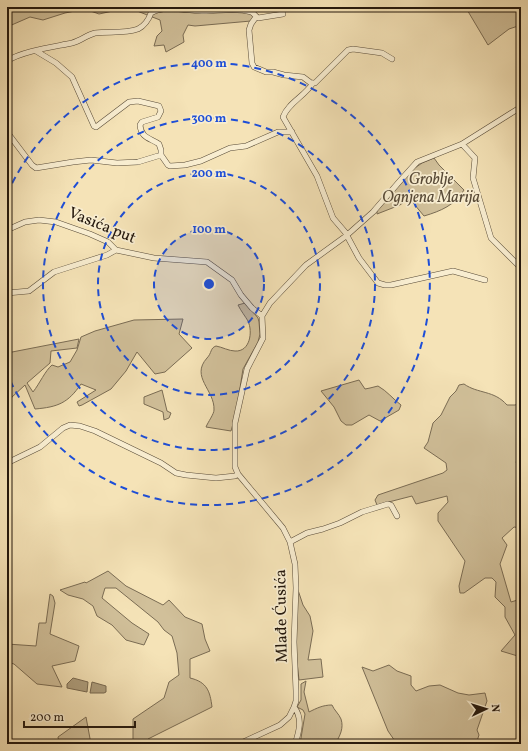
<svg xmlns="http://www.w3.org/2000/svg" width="528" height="751" viewBox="0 0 528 751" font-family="Vollkorn,serif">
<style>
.green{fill:#d1c09a;stroke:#7a6c54}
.water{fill:#ae9e7d;stroke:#776850}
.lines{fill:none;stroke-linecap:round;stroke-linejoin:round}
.minor-casing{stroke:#584b38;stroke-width:6}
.minor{stroke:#f8edd0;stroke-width:5}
.ring{fill:none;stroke:#1d4ed8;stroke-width:2;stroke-dasharray:7 5}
.labels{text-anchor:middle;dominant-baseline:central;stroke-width:3.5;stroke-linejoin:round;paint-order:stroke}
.park-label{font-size:16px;font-style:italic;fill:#584a37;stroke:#f8edd0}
.street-label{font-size:16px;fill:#24180d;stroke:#f8edd0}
.centre{fill:#1d4ed8;stroke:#f8edd0;stroke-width:2}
.ring-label{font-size:12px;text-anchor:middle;font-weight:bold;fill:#1d4ed8;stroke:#f8edd0;stroke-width:3.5;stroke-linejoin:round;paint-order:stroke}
</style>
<rect width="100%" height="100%" fill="#f5e3b7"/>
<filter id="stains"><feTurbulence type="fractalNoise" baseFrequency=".005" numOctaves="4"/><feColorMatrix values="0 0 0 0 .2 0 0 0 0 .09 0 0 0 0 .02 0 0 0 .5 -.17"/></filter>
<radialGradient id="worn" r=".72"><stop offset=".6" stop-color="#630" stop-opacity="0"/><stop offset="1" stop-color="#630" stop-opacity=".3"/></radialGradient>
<path class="green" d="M7,7H240L242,11L254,15L251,21L195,26L188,25L183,35L184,42L166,52L164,45L154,46L157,36L162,31L160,20L132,9H122L99,14L85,9L65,13L43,20L30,17L7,27Z
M468,7H521V25L509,29L488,45L466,8Z
M434,158L439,165L464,190C455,205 441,211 424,216L409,198L400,205L377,214V211L412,170L422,163Z
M245,303L258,318L259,322L260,334L258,342L243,369L236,413L231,431L206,427C208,422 214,414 214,410C215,390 190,377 207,358C212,353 210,348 216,346C222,347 229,351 235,351C250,352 253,332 248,321C245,316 241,311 238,305Z
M183,319L179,334L192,348L165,372L155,374L137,352L126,371L111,389L82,405L79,406L77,402L96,390L81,384C68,403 58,407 35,409L25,385L12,397L7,406V353L79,339L77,348L51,351L50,363L27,383L33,392C40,383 45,371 52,365L58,367L70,362L77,350L81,337L95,331L134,320Z
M359,380L365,389L370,388L378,386C387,391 393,399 401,405L399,410L380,421L369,415L352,425H346L341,421L334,407L321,391Z
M464,384C478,394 494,390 507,405H515L521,403V455L516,462L519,468L521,469V528L514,527L502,538L507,545L500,564L511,602L521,599V657L501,651L515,635L505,617V607L495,597L496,582L492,578H485L464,593H460L459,586L465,561L438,521V513L448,502L447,496L416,504L412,496L377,505L375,500L378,495L443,473L447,470L446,463L424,448L428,442L433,423L441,415L450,397L456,391L459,385Z
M162,390L167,411L171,413L169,418L164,420L163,412L144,404V397Z
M108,571L126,586L163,605L169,600L185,617L202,624L205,639L210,651L190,659V678C207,682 210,691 212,707L148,739V744H130L133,740V719L164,698L169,682L179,675L177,653L172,636L164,630L158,622L116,588H105L102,598L132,623L149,634L144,645L126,640L112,625L97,616L93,606L83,599L68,595L60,590L85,582L86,583Z
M298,590L303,605L310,616L313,631L308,660L321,659L323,677L299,680L295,643Z
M50,594L53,596L55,603L50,634L79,646L75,661L52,666L62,687L37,684L14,664L7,662V644L36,646L39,623H46Z
M389,665L397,671L411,676V685L416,691L429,686L440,685L458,693L469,695L485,693L487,701L477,730L479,735L476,744H397L388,731L362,667L373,671Z
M306,681L304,692L309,712C317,708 323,705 332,705C334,710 339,714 341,719C344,728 340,736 335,744H300L305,714L303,710L297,707L301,700V684Z
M86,717L91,744H59L58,737Z"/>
<path class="water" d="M73,678L88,682L87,692L67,688V684Z
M92,682L106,686V692L104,693H90Z"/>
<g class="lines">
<defs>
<path id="minor" d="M256,17L251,24L249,30L252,63L254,67L266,72H273L284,75L303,77L311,83H315L348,50L353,49L382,53L392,59
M36,51L56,63L72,77L94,126L96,127L129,102L138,101L159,106L161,111L158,117L142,122L140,125C141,138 150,138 159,144L161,150V155L168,165L170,166L185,165L201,161L230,148L246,146L278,132H292
M7,61C23,51 53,47 72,43C80,41 87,35 95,33C108,31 124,34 138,29C144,26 149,19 151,13C163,5 190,11 204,11C219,11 236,7 251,12C254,13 255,16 258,18L283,14
M313,83C305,96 288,103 283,117L317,176L333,218L345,232L359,258L378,283L385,285H391L453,271L485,280
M7,132L32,165L36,168L73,162L91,160L117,163L138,162L161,155
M462,144L475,158L473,178L491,238L521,268
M7,230L25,222L39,220L56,222L90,234L108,242L116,250L154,258L207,262L232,280L241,295L252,308L262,316
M7,293L29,291L54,272L107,255L116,250
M7,463L40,447L63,428L70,425L80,426L95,431L161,463L176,473L186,475L216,478L235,476L238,474
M290,542L307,533L323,529L340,523L362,512L388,504L391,505L397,516
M294,707C303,718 299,732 295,744
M239,744L280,725L289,717L294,707L296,701V691L294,642L296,588L295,564L290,542L283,528L238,474L235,467V423L247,369L263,338L262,316L270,303L306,265L346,236L373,212L399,182L417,162L462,144L521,107"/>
</defs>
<use href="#minor" class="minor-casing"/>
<use href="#minor" class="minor"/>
</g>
<circle cx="209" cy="284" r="55" fill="#1d4ed8" fill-opacity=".12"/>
<g class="ring">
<circle cx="209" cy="284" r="55"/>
<circle cx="209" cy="284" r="111"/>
<circle cx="209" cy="284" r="166"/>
<path d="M7 194A221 221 0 1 1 7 374"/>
</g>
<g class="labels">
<g class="park-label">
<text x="431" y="180">Groblje<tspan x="431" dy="18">Ognjena Marija</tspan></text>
</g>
<g class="street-label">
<text transform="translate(102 226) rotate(22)">Vasića put</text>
<text transform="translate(282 616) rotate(-91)">Mlađe Ćusića</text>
</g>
</g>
<circle cx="209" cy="284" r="6" class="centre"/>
<g class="ring-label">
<text x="209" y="67">400 m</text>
<text x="209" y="122">300 m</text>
<text x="209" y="177">200 m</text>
<text x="209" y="233">100 m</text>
</g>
<rect width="528" height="751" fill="none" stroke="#f5e3b7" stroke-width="24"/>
<rect x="8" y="8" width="512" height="735" fill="none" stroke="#24180d" stroke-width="2"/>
<rect x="12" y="12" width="504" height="727" fill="none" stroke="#24180d"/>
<g transform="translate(486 709) rotate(86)" stroke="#f8edd0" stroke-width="3" paint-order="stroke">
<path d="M0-3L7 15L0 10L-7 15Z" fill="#24180d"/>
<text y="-6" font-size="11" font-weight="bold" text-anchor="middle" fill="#24180d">N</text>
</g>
<path d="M24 721v6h111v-6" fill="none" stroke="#24180d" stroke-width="2"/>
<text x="30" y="721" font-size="12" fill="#24180d" stroke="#f8edd0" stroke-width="3" paint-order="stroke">200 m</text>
<rect width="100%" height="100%" filter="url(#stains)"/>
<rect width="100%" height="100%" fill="url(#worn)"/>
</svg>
